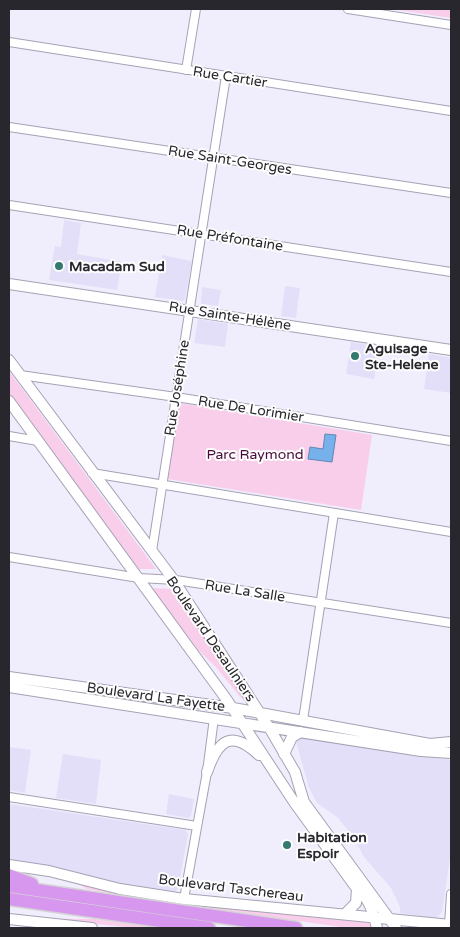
<svg xmlns="http://www.w3.org/2000/svg" width="460" height="937" viewBox="0 0 460 937" font-family="'Varela Round',sans-serif">
<style>
.built{fill:#e4dff9}
.green{fill:#f9ceea}
.water{fill:#77b1eb;stroke:#5f88b2}
.lines{fill:none;stroke-linecap:round;stroke-linejoin:round}
.minor-casing{stroke:#a6a2b4;stroke-width:10}
.tertiary-casing{stroke:#a6a2b4;stroke-width:12}
.trunk-casing{stroke:#d4d4d5;stroke-width:15}
.minor{stroke:#fff;stroke-width:8}
.tertiary{stroke:#fff;stroke-width:10}
.trunk{stroke:#d897ef;stroke-width:12}
.poi-dot{fill:#357a70;stroke:#fdfdfd;stroke-width:2}
.labels{text-anchor:middle;dominant-baseline:central;stroke-width:4;stroke-linejoin:round;paint-order:stroke}
.street-label{font-size:14px;fill:#28272e;stroke:#fdfdfd}
.poi-label{font-size:14px;font-weight:bold;fill:#28272e;stroke:#fdfdfd;text-anchor:start}
.park-label{font-size:14px;fill:#480a3a;stroke:#fdfdfd}
</style>
<rect width="100%" height="100%" fill="#f0edfd"/>
<path class="built" d="M64,220L81,223L77,254L122,262L117,290L49,280L55,246L61,247Z
M162,255L192,261L185,299L183,301L155,297Z
M285,286L300,288L296,318L281,316Z
M202,287L221,290L218,306L201,304Z
M198,319L228,324L225,347L194,343Z
M351,342L379,347L374,379L346,374Z
M429,354L451,358V393L424,389Z
M302,738L451,760V851L442,912L436,918L400,913V907L391,888L364,857L352,835L337,817L317,803L309,788L296,742Z
M9,747L31,750L25,793L9,790Z
M63,754L101,760L96,804L56,798Z
M169,794L194,799L191,816L188,818L166,814Z
M9,804L185,830L188,834L178,889L174,892L123,884L9,861Z"/>
<path class="green" d="M392,9H451V18Z
M9,371L156,569H137L9,394Z
M179,403L372,435L361,510L168,479Z
M151,588L172,589L248,700L240,697L216,667L199,651Z
M80,885L209,906L370,923L371,928H348L138,898L87,889Z
M45,919H94L162,928H137Z"/>
<path class="water" d="M325,434L336,435L332,462L308,459L310,447L323,449Z"/>
<g class="lines">
<defs>
<path id="minor" d="M348,9L451,25
M9,42L451,111
M186,70L196,9
M9,127L451,193
M9,205L451,272
M20,375L176,397L451,441
M9,436L38,441
M92,473L451,532
M152,551L226,76
M9,557L139,578L176,580L451,623
M303,720L334,513
M9,797L197,826
M184,899L207,772L214,718
M449,925L451,894"/>
<path id="tertiary" d="M9,284L451,350
M9,360L173,579L270,729L295,772L304,802L396,928
M9,401L227,700L294,802L357,889C370,900 373,912 377,928
M9,677L233,708L430,744L451,742
M9,687L421,751L451,753
M284,754L292,737L301,732
M207,772C218,740 231,729 259,755
M9,865L49,871L120,889L184,899L451,925
M345,914L356,903L357,889
M9,919L92,928"/>
<path id="trunk" d="M9,875L32,884
M9,886L296,928
M9,899L209,928"/>
</defs>
<use href="#minor" class="minor-casing"/>
<use href="#tertiary" class="tertiary-casing"/>
<use href="#trunk" class="trunk-casing"/>
<use href="#minor" class="minor"/>
<use href="#tertiary" class="tertiary"/>
<use href="#trunk" class="trunk"/>
</g>
<g class="poi-dot">
<circle cx="59" cy="266" r="5"/>
<circle cx="355" cy="356" r="5"/>
<circle cx="287" cy="845" r="5"/>
</g>
<g class="labels">
<g class="street-label">
<text transform="translate(230 77) rotate(9)">Rue Cartier</text>
<text transform="translate(230 160) rotate(9)">Rue Saint-Georges</text>
<text transform="translate(230 238) rotate(9)">Rue Préfontaine</text>
<text transform="translate(230 316) rotate(9)">Rue Sainte-Hélène</text>
<text transform="translate(177 388) rotate(-81)">Rue Joséphine</text>
<text transform="translate(251 409) rotate(9)">Rue De Lorimier</text>
<text transform="translate(245 591) rotate(9)">Rue La Salle</text>
<text transform="translate(211 639) rotate(56)">Boulevard Desaulniers</text>
<text transform="translate(156 697) rotate(8)">Boulevard La Fayette</text>
<text transform="translate(231 888) rotate(7)">Boulevard Taschereau</text>
</g>
<g class="poi-label">
<text x="69" y="266">Macadam Sud</text>
<text x="365" y="348">Aguisage<tspan x="365" dy="16">Ste-Helene</tspan></text>
<text x="297" y="837">Habitation<tspan x="297" dy="16">Espoir</tspan></text>
</g>
<g class="park-label">
<text x="255" y="454">Parc Raymond</text>
</g>
</g>
<rect width="460" height="937" fill="none" stroke="#28272e" stroke-width="20"/>
</svg>
